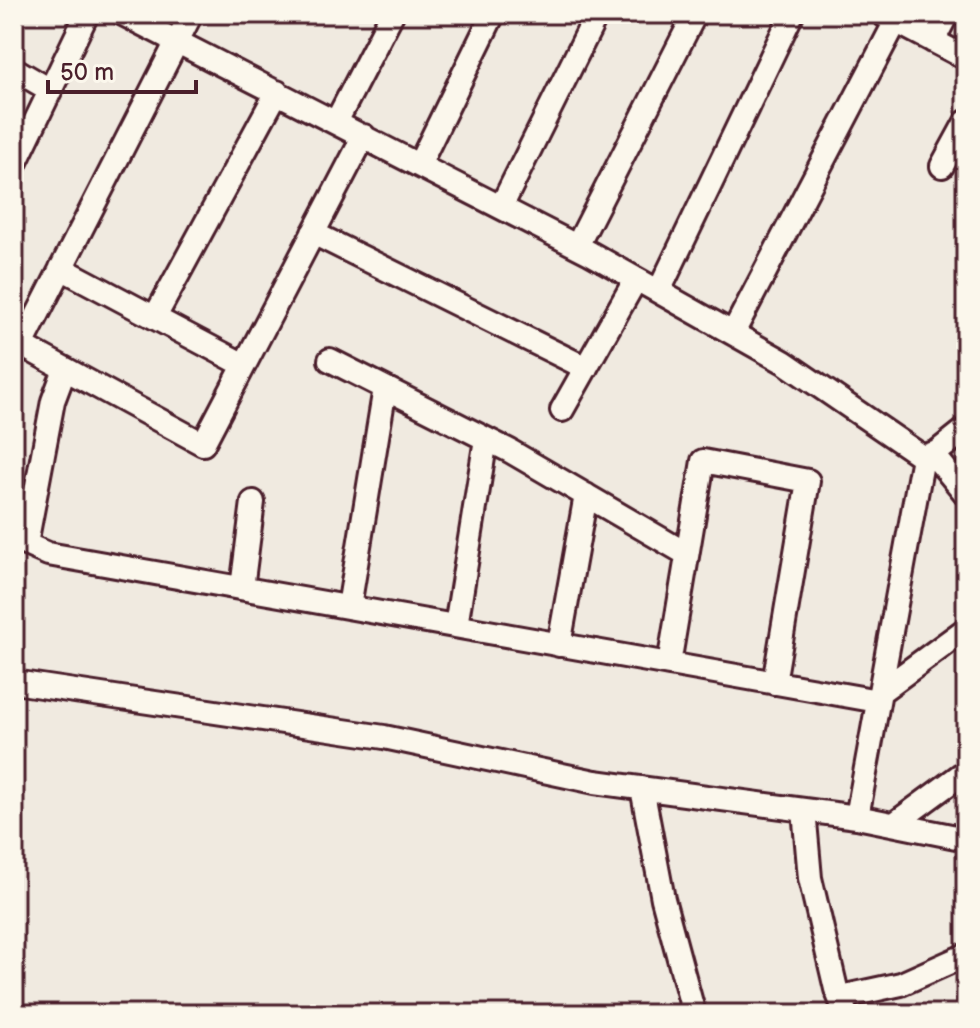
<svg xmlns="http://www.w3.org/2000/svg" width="980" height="1028" viewBox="0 0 980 1028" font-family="'Balsamiq Sans',sans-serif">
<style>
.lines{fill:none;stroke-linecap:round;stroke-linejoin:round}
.street-casing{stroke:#4a1f2b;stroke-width:28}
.street{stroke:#fbf7ec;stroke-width:22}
</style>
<rect width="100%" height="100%" fill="#f0eae0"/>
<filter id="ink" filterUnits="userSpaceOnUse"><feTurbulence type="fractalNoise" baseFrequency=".0125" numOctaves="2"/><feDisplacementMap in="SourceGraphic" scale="16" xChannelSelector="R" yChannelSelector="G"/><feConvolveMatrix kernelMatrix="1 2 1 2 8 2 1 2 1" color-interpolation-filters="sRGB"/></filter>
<g filter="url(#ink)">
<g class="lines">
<defs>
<path id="street" d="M123,14L590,253L784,362L923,457L857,817
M884,15L966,58
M933,41L947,14
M14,69L50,90
M336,122L392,14
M419,165L493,14
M14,166L87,14
M942,166L966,122
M501,207L597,14
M313,233L586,368
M577,246L695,14
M61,268L244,365
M659,291L792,14
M155,317L277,92
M733,333L896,21
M14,341L203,444L364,136
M22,345L191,14
M330,360L510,451L685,553
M562,410L636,279
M933,454L966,494
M923,457L937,452L966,429
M14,539L48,554L878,701
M26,544L53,401L65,369
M242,588L253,502
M349,607L385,388
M456,626L486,439
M559,645L586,495
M669,664L703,461L808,481L774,683
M14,682L384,737L595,782L857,817L966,839
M880,692L966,629
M642,788L663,899L694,1014
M804,810L810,878L836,989L846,1014
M894,824L966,771
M841,997L901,984L966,955"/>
</defs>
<use href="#street" class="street-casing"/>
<use href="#street" class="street"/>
</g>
</g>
<rect width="980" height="1028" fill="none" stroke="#fbf7ec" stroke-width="48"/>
<rect x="24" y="24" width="932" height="980" fill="none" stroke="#4a1f2b" stroke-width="3" filter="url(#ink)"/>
<path d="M48 80v12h148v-12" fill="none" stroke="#4a1f2b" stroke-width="4"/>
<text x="60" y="80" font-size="24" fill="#4a1f2b" stroke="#fbf7ec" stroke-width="6" paint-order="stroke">50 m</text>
</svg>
